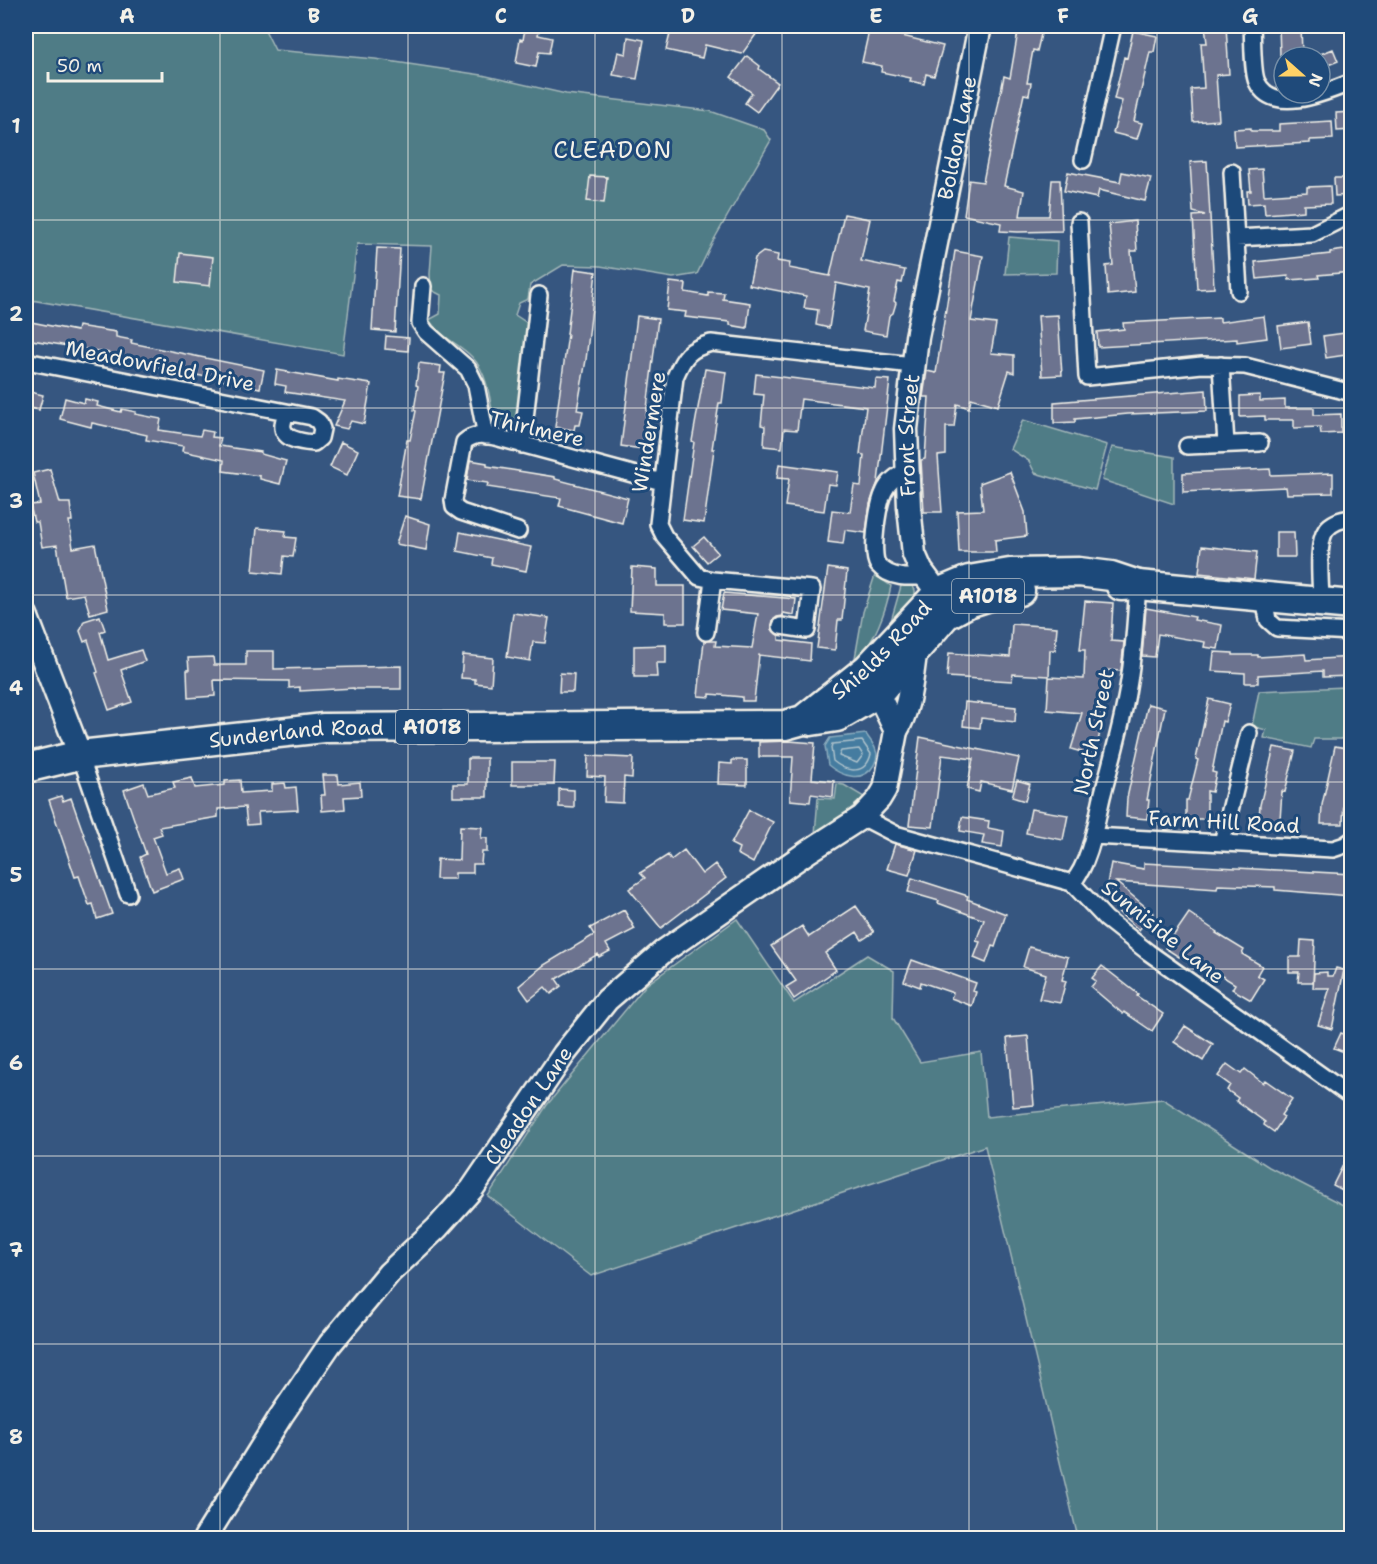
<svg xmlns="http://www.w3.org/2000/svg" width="1377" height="1564" viewBox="0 0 1377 1564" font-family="'Shantell Sans',sans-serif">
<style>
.green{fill:#4f7c86;stroke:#a2b6b7;stroke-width:1.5}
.water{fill:#447ca0;stroke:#8aabbd;stroke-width:1.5}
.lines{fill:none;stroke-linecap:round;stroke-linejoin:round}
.shore{stroke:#aec2cb;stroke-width:1.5}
.building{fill:#6c738f;stroke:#f4f1e8;stroke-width:1.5}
.street-casing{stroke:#f4f1e8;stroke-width:20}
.secondary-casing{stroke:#f4f1e8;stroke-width:27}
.highway-casing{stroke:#f4f1e8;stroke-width:33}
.street{stroke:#1f4a7a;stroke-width:15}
.secondary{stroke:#1f4a7a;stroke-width:22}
.highway{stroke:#1f4a7a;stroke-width:28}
.grid{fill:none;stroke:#f4f1e8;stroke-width:1.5;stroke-opacity:0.55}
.labels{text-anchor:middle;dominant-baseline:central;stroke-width:6;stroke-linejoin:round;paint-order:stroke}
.shield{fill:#1f4a7a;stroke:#b4bfc7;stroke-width:1.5}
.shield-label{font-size:20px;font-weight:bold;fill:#f4f1e8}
.street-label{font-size:21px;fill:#f4f1e8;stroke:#1f4a7a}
.quarter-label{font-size:24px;letter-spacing:1.5px;fill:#f4f1e8;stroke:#1f4a7a}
.neatline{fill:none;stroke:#f4f1e8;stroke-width:2}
.grid-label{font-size:20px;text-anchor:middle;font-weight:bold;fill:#f4f1e8}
</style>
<rect width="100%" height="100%" fill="#365680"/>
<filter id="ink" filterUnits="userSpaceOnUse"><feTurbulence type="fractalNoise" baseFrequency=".0167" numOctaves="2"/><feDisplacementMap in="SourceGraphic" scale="12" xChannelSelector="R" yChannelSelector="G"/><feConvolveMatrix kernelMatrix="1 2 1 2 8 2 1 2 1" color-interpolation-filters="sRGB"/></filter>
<g filter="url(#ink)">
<path class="green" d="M26,26H263L275,50L375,59L482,75L566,94L710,111L764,130L771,140L712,243L697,274L673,278L600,266L563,265L530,285L528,299L519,303L515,315L527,323L517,432L495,429C491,406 489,374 472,357C457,342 442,339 429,320L440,314L441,295L431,290L430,274L432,246L357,244L343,354L26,299Z
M1009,237L1057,241L1056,273L1005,274Z
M1023,420L1107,445L1095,490L1035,473L1029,461L1010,449Z
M1112,447L1174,457V504L1102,480Z
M875,575L891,586C887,606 874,648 855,658L863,612Z
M904,584H911L915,590V596L889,628L901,586Z
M1345,687L1342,739H1314L1311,748L1264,738L1266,730L1252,726L1259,691Z
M837,784L844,785L864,797L841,817L815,834L818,798L835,799Z
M737,919L794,1003L867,955L894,971L893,1018L920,1062L981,1052L987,1117L1163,1099L1269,1167L1351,1209V1538H1078L985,1146L591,1276L488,1196L547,1105L646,985Z
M27,1520L50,1538H26Z"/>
<path class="water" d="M866,734C869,739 875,745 876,751C878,755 876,761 874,765C863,784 841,776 828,765L825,746L830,738Z"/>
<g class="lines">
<path class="shore" d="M862,741L871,754C866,775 847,773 833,761L831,748L832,744Z
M859,749L863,755L857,763L839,756L841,751Z"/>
</g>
<path class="building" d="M672,26H762L742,54L705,45L702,58L666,50Z
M870,26L891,29L890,33L943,46L934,76L926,74L924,84L910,81L911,78L881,72L882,66L862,62Z
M1019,26H1043L1037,51L1033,50L1027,83H1031L1029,95L1024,94L1004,186L1024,191L1020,216H1049L1052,180H1060L1062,231L1018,232L1000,231L1001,223L964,215L969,180L983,182L1004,76L1010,78Z
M1205,26H1226L1229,74L1216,75L1219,120L1193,122L1191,89L1204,88L1201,43H1207Z
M1279,26H1301L1302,54L1280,55Z
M525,28L539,30L538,35L552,38L549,53L539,52L536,67L516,63L520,39L523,40Z
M1133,31L1157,36L1154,52H1150L1134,121L1142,123L1137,139L1113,133L1122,101L1114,99L1124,57L1127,58Z
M628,37L644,40L637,79L613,75L618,52L626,54Z
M1333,49L1338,61L1323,67L1318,55Z
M747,56L760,66L759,69L778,83L757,112L745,103L752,93L731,77Z
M1352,112V130L1337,131L1336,113Z
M1332,121L1333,139L1310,140V143L1235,147L1234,129L1251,128V131H1279V124Z
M1207,161L1214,288L1197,289L1193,216L1205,215L1193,212L1190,162Z
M1262,169L1264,195L1307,192V187L1330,186L1331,204L1304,205V211L1265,214L1264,203L1248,204L1247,191H1251L1249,170Z
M1068,172L1120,182L1122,172L1151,178L1145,201L1099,190L1097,198L1064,191Z
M590,176L607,177L604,203L587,201Z
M1334,178H1351L1352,195L1335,196Z
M844,214L870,219L861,261L905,270L902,283L898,282L894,301L896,303L893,313L889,316L886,335L863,331L870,290L836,283L829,328L816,325L818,310L804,308L806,296L749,285L755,258L763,252L778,255L777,261L790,263L789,268L830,276Z
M1135,221L1137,251H1131L1135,292L1108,295L1106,266L1113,265L1109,224Z
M377,248L400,249L395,332L372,330Z
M1352,249V272L1318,275L1319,278L1289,280L1288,276L1257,279L1255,262L1330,254V252Z
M955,251L983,256L971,321L996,324L991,353L1014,355V373L1009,371L998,406L971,398L969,408L957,404L954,427H946V455L938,456L942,512H924L921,460L925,459L929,397H923L927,371L936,373Z
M180,253L213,257L210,286L177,282Z
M575,269L596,272L586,360L577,410L583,411L580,425H575L574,430L555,427L568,334H567Z
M670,282L686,284L685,292L708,296V292L724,293L723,299L750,303L747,328L730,325V322L685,317L686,312L667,310Z
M1058,315L1062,375L1042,376L1038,316Z
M637,316L658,319L642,449L621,446Z
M1264,316L1267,338L1237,342V339L1098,347L1097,332L1124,329L1123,323L1220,318V322Z
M26,321L77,331L78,326L116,332V337L132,340L131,343L264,370L260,388L109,357L110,353L26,339Z
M1308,322L1311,344L1281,348L1278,326Z
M1352,332V354L1326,358L1323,336Z
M386,336L409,338L408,351L385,349Z
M419,363L441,366L440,373H445L421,499L397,496L407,440H410L416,411L414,410L418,386L416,385Z
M705,369L726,372L722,403H719L712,449H714L704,523L683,520L694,442L692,441Z
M277,370L338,381V379L371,384L364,424L351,421L347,429L334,426L345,401L285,392L286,386L275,384Z
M756,374L875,388L876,379L890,380L878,482L870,504L866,533L845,530L843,544L828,542L832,510L850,512L854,485L861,486L864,455L860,454L866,407L801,399L797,430L784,429L782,448L764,446L765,426L761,425L764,395L754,394Z
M1206,390L1207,411L1128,414L1075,419V422L1054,423V402Z
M26,391L43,395L39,410L26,407Z
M1260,395V401L1285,400V408H1314V415L1341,414V433L1321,434L1320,427L1294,428V420H1265V416L1240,417V396Z
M65,398L84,403L85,399L98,402L97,406L121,412L122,409L136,412L135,414L161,419L159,430L200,436L202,430L213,432L212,437L221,438L219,446L261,452V454L286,461L280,484L260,479V476L223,471L224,460L182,451L183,446L146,440L147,435L92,423L91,427L60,419Z
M341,442L358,450L347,475L330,467Z
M470,460L487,463V466L555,477V479L628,498L622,523L559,506L561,498L487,487L488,483L467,480Z
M779,464L838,472L836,485L828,484L824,511L785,506L789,479L777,478Z
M50,469L60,503H70L72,521H69L73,548L95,544L108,609L90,614L84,594L66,597L57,545L42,547L38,522H34L30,505L40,504L33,473Z
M1270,469L1271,475L1333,473V493L1287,494L1286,487L1183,492V473Z
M1010,472L1025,512L1027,536L995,540L996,552H959L957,511L983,510L980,483Z
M405,516L430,524L426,550L396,544Z
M257,528L286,531L285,537L296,538L293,557L284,556L282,574L253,571Z
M460,532L531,547L526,571L491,564L492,558L457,551Z
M1276,532H1294L1295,557H1276Z
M704,537L718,553L707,562L693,546Z
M1202,546L1257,552L1254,579L1199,573Z
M632,567L657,569V586H685V623H665V613L630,611Z
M828,568L847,571L842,620H838L835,650L817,648Z
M724,593L796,599L794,615L783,613V616L777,617L773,620L772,629L779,636V640L811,644L810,661L759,655L754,701H742V697L710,694V697L698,696L704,641H716L715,646L752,648L758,614L721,610Z
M1085,601L1113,603L1111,641L1124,642L1121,671L1105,670L1101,727L1095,756L1071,749L1082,713L1047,710L1049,677L1084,679L1085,650H1080Z
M1146,608L1195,617L1194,620L1222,625L1218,649L1204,647L1205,642L1158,634L1155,657L1142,656Z
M513,613L549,618L545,643L533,642L530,661L507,657Z
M100,616L105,630L100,632L108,660L141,650L145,661L121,670L132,702L109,710L96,673L98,672L88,640L84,642L80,631L84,621Z
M1012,624L1057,627L1055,650H1050L1049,676L1013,674L1012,681L947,677L949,653L1010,657Z
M666,645V663H656L657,677H634V646Z
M246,651H274V669L401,666V689H354V688L300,691V687L289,688V681L214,680L215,696L188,698L187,670H189L188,658L213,657L214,665H246Z
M1214,652L1233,653V655H1258V657L1305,654L1306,660L1352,657V676L1323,677V671L1258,675V683H1245V673L1212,671Z
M463,655L493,658L491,685L475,683V679L461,678Z
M560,673L574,674L573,692H559Z
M1209,699L1230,704L1225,722L1222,721L1212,772L1216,773L1212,792L1207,791V819H1186V800H1188L1198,760L1196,759Z
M965,702L1016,707L1015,722L981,718L980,728L963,726Z
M1148,704L1165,708L1147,800H1149L1147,819L1126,817L1127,798Z
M920,737L1019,758L1012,789L981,782L979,792L967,789L973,759L942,755L933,827L909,825Z
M789,741L815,743L812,779L834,781L833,797L811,794L810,802L790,800L793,757H759V742Z
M1335,746L1352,749V775L1347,796L1344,795L1343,824H1321L1322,805Z
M1274,747L1295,751L1285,792L1282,791L1280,820L1259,819L1260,805Z
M588,756L633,758L632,778L624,777L623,803L604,802L605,777L587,776Z
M468,758H487V797H453V784H468Z
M732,760H747V785L718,784L719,763L732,764Z
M512,762H555L554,785H512Z
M323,775H338L339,784L360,782L361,796L344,797L345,809L322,811L321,795H325Z
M192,778L195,788L225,785V781L240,780L241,793L272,791V784L285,783L286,788L296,787L298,810L258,812L259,824L247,825L245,807L218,809V817L159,827L162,834L153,837L166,873L180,868L184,879L152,891L140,857L146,854L124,790L144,783L148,794L175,788L173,782Z
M1017,780L1030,784L1025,801L1012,797Z
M559,789L574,790V808L559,807Z
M61,796L63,801L71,798L112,914L97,919L93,904L89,905L79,876L75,877L49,800Z
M1031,809L1068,815L1063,840L1026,833Z
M749,810L773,822L753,863L737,854L739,848L731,844Z
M962,817L989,821L988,828L1004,831L1002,847L982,844L984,835L960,831Z
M460,826L482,827L481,838H487V852H482L481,864H473V873H455V879H436L437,859L459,860Z
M895,844L917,850L909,875L887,869Z
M684,850L702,874L715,864L726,878L661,928L629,889L645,878L640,873L668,855L671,860Z
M1111,863L1144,869V863L1352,874L1351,896L1275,890V887L1218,885L1217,889L1116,882L1153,913L1139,930L1117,911L1127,899L1105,895Z
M912,878L968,896L967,899L1006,914L995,947L992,946L986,963L974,958L980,942L976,941L984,920L938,903L939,901L908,892Z
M856,906L874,932L862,940L857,932L825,953L836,970L794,999L786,987L796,981L771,946L802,926L809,937Z
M624,910L635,929L606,944L610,951L599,957L598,954L556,979L561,986L551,994L545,987L529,1000L519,986L544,965L594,935L590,928Z
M1189,913L1217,932L1216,933L1244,950L1242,954L1262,966L1257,975L1264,979L1251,1000L1232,989L1235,984L1201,963L1200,965L1182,953L1179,957L1165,948Z
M1301,940L1315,941L1313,982H1298L1299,972H1289V957H1300Z
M1029,947L1068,957L1062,980L1066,981L1060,1003L1039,999L1046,974L1023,967Z
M912,960L976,983L973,991L976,992L972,1006L951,998L953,993L921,982L920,987L904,981Z
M1102,966L1138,994L1137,996L1163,1014L1152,1031L1124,1012L1123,1014L1091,987L1096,981L1092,978Z
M1336,968L1344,970L1332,1029L1318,1025L1330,988H1313L1314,973L1327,972V976H1333Z
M1185,1026L1213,1044L1203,1061L1174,1042Z
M1341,1033L1352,1037V1055L1334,1048Z
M1028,1036L1034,1105L1013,1107L1007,1038Z
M1227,1064L1241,1074L1245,1069L1263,1083L1265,1080L1292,1099L1281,1115L1284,1117L1274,1132L1264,1125L1265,1122L1236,1101L1238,1098L1227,1090L1230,1085L1218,1076Z
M1352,1147V1195L1333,1185Z"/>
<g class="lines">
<defs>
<path id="street" d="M1252,26C1253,38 1252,72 1257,82C1273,116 1327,92 1352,82
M1083,160L1113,26
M1232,172L1239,291
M1079,222L1087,377L1202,365L1245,366L1352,393
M1236,238L1312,234L1352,214
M423,286L420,323L426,332L468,369L476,385L486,436
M26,361L312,417L319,422L322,429L320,438L314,443C304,442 285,441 283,428C282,424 285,416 286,412
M1221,365L1226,444
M522,445L539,295
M1187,446L1260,443
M907,471C897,475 889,481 884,492C878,504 870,554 878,565C890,579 910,578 926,576
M518,531L461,512L454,507L453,500L464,442C474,433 483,435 495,437L662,482
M713,580L699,577L664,536L658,524L675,377C684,356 689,349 711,343L913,365
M1264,597L1268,620L1277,628L1352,632
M1321,602C1321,585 1316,544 1326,530C1332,522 1342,519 1352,518
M706,632L713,580L812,589L807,630L781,626
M80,755L128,894
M862,817L895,834L1072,883L1106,919L1148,952L1352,1097
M1093,836L1333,849L1345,845L1352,840
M1222,843L1249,733
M1072,883C1090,864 1096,823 1102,797C1110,766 1119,735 1125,704C1133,665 1135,625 1138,585"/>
<g id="secondary">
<path id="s1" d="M943,609L938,593L921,570L914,554L909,507L906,429L917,337L980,26"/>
<path d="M26,615L80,755"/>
<path d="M896,731C911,707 911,677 916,649"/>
<path id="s2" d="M205,1538L281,1416L330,1344L389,1273L437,1228L472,1189L564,1054L607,1000L664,951L809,851L862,817L879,799L885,789L896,731L871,679"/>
</g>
<g id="highway">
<path d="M1121,586L1138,585L1352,605"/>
<path d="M811,721L837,717L878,693L946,615L968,603L1002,592L1020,591"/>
<path id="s3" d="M26,768L80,755L324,728L785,725L803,720L867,669L938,593L969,580L1010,573L1079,572L1111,576L1138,585"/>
</g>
</defs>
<use href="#street" class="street-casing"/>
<use href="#secondary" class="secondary-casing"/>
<use href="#highway" class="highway-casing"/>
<use href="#street" class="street"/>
<use href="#secondary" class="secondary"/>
<use href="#highway" class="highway"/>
</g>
</g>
<path class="grid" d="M220,26V1538M408,26V1538M595,26V1538M782,26V1538M969,26V1538M1157,26V1538M26,220H1352M26,408H1352M26,595H1352M26,782H1352M26,969H1352M26,1156H1352M26,1344H1352"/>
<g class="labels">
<g class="shield">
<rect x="952" y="579" width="72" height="34" rx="4.5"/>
<rect x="396" y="710" width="72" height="34" rx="4.5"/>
</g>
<g class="shield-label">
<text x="988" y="596">A1018</text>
<text x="432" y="727">A1018</text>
</g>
<g class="street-label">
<text stroke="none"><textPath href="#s1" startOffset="484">Boldon Lane</textPath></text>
<text transform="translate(160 366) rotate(11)">Meadowfield Drive</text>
<text transform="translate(537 429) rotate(13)">Thirlmere</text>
<text transform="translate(649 432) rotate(-81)">Windermere</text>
<text stroke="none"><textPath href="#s1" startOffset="182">Front Street</textPath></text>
<text stroke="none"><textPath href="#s3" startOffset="886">Shields Road</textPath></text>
<text transform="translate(1094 732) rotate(-78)">North Street</text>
<text stroke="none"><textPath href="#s3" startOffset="273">Sunderland Road</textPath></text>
<text transform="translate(1224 822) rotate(3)">Farm Hill Road</text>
<text transform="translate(1163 932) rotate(39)">Sunniside Lane</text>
<text stroke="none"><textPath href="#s2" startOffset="542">Cleadon Lane</textPath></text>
</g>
<g class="quarter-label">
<text x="613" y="150">CLEADON</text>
</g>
</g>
<rect width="1377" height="1564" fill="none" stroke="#1f4a7a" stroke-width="66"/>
<g transform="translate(1302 75) rotate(111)"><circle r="28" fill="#1f4a7a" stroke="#748da6" stroke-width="1.5"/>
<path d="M0-4.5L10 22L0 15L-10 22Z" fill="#ffd166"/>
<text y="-9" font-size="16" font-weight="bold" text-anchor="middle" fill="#f4f1e8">N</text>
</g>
<path d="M48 72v9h114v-9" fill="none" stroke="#f4f1e8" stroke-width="3"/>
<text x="57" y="72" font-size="18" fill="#f4f1e8" stroke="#1f4a7a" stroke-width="4.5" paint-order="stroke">50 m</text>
<rect x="33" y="33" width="1311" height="1498" class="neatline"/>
<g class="grid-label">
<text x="127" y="23">A</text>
<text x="314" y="23">B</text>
<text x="501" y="23">C</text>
<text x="688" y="23">D</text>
<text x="876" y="23">E</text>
<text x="1063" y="23">F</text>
<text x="1250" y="23">G</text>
<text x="16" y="133">1</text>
<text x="16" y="321">2</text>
<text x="16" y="508">3</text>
<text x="16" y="695">4</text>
<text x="16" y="882">5</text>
<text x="16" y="1070">6</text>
<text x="16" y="1257">7</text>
<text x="16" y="1444">8</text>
</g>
</svg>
